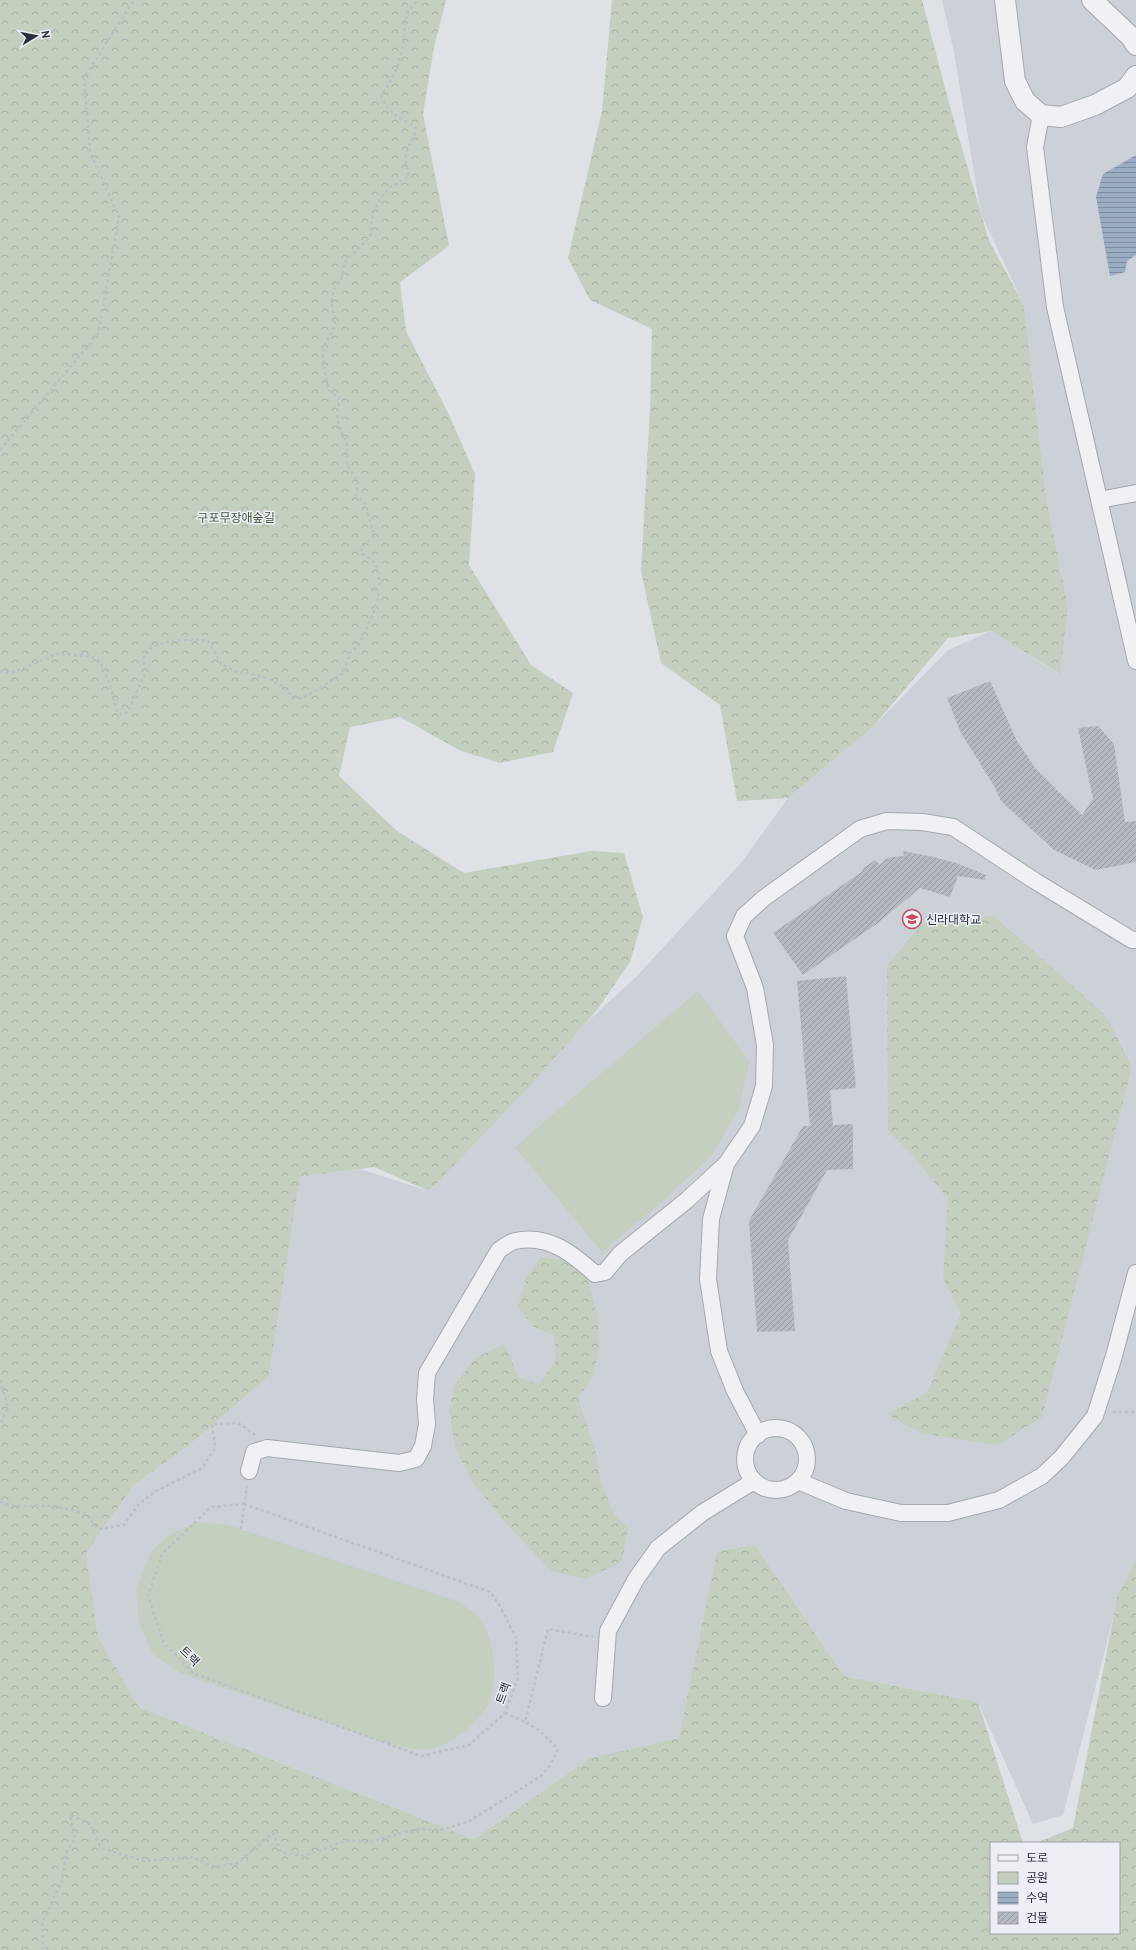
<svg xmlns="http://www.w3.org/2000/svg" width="1136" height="1950" viewBox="0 0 1136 1950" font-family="'PT Sans','Noto Sans KR',sans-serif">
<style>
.built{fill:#ccd0d7}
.forest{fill:url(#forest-crowns)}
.park{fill:#c3cfbf}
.water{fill:url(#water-rules)}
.building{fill:url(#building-hatch)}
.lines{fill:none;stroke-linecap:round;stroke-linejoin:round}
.minor-casing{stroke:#a4a8af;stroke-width:18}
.tertiary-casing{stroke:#a4a8af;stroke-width:22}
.path{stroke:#bcbfc5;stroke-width:2.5;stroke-dasharray:3 3;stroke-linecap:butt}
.minor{stroke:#f0f1f5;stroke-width:16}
.tertiary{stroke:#f0f1f5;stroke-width:20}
.labels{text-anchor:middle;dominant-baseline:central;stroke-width:3;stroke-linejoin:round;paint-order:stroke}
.park-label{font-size:12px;fill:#3c5637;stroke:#edeff4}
.poi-label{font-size:12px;fill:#282f3b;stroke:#edeff4;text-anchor:start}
.street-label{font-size:12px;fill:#282f3b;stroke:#edeff4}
</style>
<defs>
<pattern id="forest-crowns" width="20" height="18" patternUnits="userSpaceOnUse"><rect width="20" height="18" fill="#c3cfbf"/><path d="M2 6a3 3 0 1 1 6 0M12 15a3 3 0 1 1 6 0" fill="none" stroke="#a8b2a5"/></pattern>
<pattern id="water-rules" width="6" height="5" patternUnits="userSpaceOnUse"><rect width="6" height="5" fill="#9badc3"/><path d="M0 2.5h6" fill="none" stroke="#7e8da0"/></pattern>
<pattern id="building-hatch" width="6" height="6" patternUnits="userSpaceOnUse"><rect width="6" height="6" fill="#b5bac2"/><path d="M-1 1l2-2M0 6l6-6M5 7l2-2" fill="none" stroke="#93989f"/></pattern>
</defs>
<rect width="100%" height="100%" fill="#dee1e6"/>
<path class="built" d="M942,0H1136V1567L1114,1614L1063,1815L1033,1824L978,1702L844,1676L755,1545L717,1551L680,1738L590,1758L474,1839L139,1707L98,1637L86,1553L134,1485L193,1442L269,1376L300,1177L360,1169L429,1191L587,1022L637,976L741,863L788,798L873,727L948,650L991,631L1059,674L1068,607L1046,496L1024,305L981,214L954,52Z"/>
<path class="forest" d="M0,0H446L434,47L423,114L449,246L400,282L406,331L449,415L475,474L469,565L531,665L573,693L553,752L500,763L461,751L400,717L350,727L339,776L397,831L464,873L591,851L624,853L643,917L630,962L597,1010L538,1077L429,1191L374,1167L300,1177L269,1376L193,1442L134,1485L86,1553L98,1637L139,1707L474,1839L590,1758L679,1738L717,1551L755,1545L844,1676L978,1702L1023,1843H991V1933H1119V1843H1036L1073,1828L1117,1598L1136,1560V1950H0Z
M612,0H922L950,107L989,241L1024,305L1046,496L1068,607L1060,674L991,631L948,638L873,727L788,798L737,801L720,705L661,663L641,571L650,408L652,329L590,300L568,258L602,111Z
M994,916L1105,1015L1132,1067L1042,1417L998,1445L920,1433L887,1414L927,1393L961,1313L943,1278L948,1199L914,1157L888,1130L887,966L922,924Z
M541,1257L567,1260L588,1280L598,1318L599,1350L593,1376L578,1398L596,1453L601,1483L614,1515L628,1527L622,1562L585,1579L551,1571L503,1520L472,1481L455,1447L449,1410L454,1386L475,1358L504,1344L519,1378L539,1384L556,1361L554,1335L534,1327L518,1307L526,1278Z"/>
<path class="park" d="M698,991L749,1061L739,1109L711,1156L657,1206L602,1252L515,1147Z
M198,1522L228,1525L459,1602C465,1607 476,1613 480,1619C495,1639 498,1679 489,1702C482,1720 451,1745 432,1749C424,1751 405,1747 396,1746L180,1673L153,1654L139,1622L136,1589L151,1552L170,1534Z"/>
<path class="water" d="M1136,155V255L1127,261L1125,272L1110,276L1096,197L1103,174Z"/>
<path class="building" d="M990,681L1017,741L1036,769L1082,815L1093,799L1078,728L1098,726L1114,744L1125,822L1136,821V862L1096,870L1054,850L1001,801L994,786L961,733L947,698Z
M903,851L934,857L956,863L986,875L985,880L958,876L950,897L920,888L878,923L803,975L773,933L863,871L862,869L875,860L880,865L886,859L891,857L904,856Z
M846,976L856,1088L830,1090L833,1125L853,1124V1169L827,1170L788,1240L795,1331L757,1332L749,1221L803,1126H810L797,981Z"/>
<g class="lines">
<defs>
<path id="minor" d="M1041,115L1035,147L1055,307L1136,661
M1099,500L1136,493
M745 1459a31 31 0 1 1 62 0a31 31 0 1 1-62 0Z
M758,1435L735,1391L719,1351L708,1279L711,1219L726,1164L752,1126L764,1086L765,1045L755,988L735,936L744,916L764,898L860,829L887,821L922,822L953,827L1035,881L1132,940H1136
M249,1471L254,1452L267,1448L399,1463L416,1459L423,1446L427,1424L425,1399L427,1373L499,1250C504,1247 510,1242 515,1241C549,1234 573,1254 595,1274L605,1272L620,1254L687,1200L726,1164
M798,1481L846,1501L901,1513H948L999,1500L1042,1476L1062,1457L1095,1416L1114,1356L1136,1273
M603,1698L608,1631L636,1579L658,1548L702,1513L754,1481"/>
<path id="tertiary" d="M1005,0L1015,81L1025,101L1041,115L1061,117L1095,105L1127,88L1136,76
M1092,0L1131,37L1136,45"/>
</defs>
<use href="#minor" class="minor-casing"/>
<use href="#tertiary" class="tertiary-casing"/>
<path class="path" d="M0,450L98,334L119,217L90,152L84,78L134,0
M0,671L12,673L57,654L90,656L100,661L110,685L117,712L123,715L129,710L144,675V654C160,638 185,640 206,640L209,642L221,664L238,673H250L266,678L282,686L294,698H301L315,691L343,673L351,651L358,646L373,614L379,596L376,589L380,583C378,567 376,561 361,553L363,546L375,535L370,522L366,505L356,495L358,482L347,465V444L339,427L337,416L339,398L329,390L323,364V349L331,334L335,324V315L332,310V298L334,289L341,280L345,262L370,237L373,213L381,198L390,187L409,177C408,171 405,162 406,155C407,144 416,138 416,128C398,115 390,117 381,95C392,81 398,68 402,51C407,28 399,17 419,0
M0,1380L8,1408L0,1425
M1113,1412H1136
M0,1502L16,1506H54L85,1513L98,1529L124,1525L138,1505L156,1491L202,1468L215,1448L212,1424L238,1423L257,1436
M244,1504L490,1592L500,1606L516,1638L518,1679L505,1713L469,1745L421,1756L193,1673L164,1643L148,1596L162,1554L211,1507Z
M241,1529L247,1486
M505,1713L525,1722
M43,1950L42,1923L62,1881L66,1853L75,1839L70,1815L90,1824L101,1848L144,1861L192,1857L215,1867L238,1863L273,1833L281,1852L304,1856L348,1840L369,1842L416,1829L440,1830L468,1822L541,1776L549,1767L558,1749L540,1731L525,1722L548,1629L593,1637"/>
<use href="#minor" class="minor"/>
<use href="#tertiary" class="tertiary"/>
</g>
<defs>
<symbol id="university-ring" viewBox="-11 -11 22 22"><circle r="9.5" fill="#edeff4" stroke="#c14c59" stroke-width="1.5"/><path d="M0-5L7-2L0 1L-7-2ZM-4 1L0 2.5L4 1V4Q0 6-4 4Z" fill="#c14c59"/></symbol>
</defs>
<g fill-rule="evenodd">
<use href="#university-ring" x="901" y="908" width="22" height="22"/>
</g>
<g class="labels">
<g class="park-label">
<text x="236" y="517">구포무장애숲길</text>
</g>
<g class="poi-label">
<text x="926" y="919">신라대학교</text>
</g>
<g class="street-label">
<text transform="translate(190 1656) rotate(44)">트랙</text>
<text transform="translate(503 1693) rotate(-70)">트랙</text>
</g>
</g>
<rect x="990" y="1842" width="130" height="92" fill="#edeff4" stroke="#9ea2aa"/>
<rect x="998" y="1855" width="20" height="6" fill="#f0f1f5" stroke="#9ea2aa"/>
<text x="1026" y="1862" font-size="12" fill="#282f3b">도로</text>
<rect x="998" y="1872" width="20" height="12" fill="#c3cfbf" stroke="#9ea2aa"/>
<text x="1026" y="1882" font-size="12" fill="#282f3b">공원</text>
<rect x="998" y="1892" width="20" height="12" fill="url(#water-rules)" stroke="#9ea2aa"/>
<text x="1026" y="1902" font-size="12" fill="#282f3b">수역</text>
<rect x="998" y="1912" width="20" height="12" fill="url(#building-hatch)" stroke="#9ea2aa"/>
<text x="1026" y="1922" font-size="12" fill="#282f3b">건물</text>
<g transform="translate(36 36) rotate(80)" stroke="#edeff4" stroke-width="3" paint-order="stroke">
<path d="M0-3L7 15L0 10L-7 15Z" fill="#282f3b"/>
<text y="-6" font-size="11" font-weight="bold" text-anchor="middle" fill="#282f3b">N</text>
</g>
</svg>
